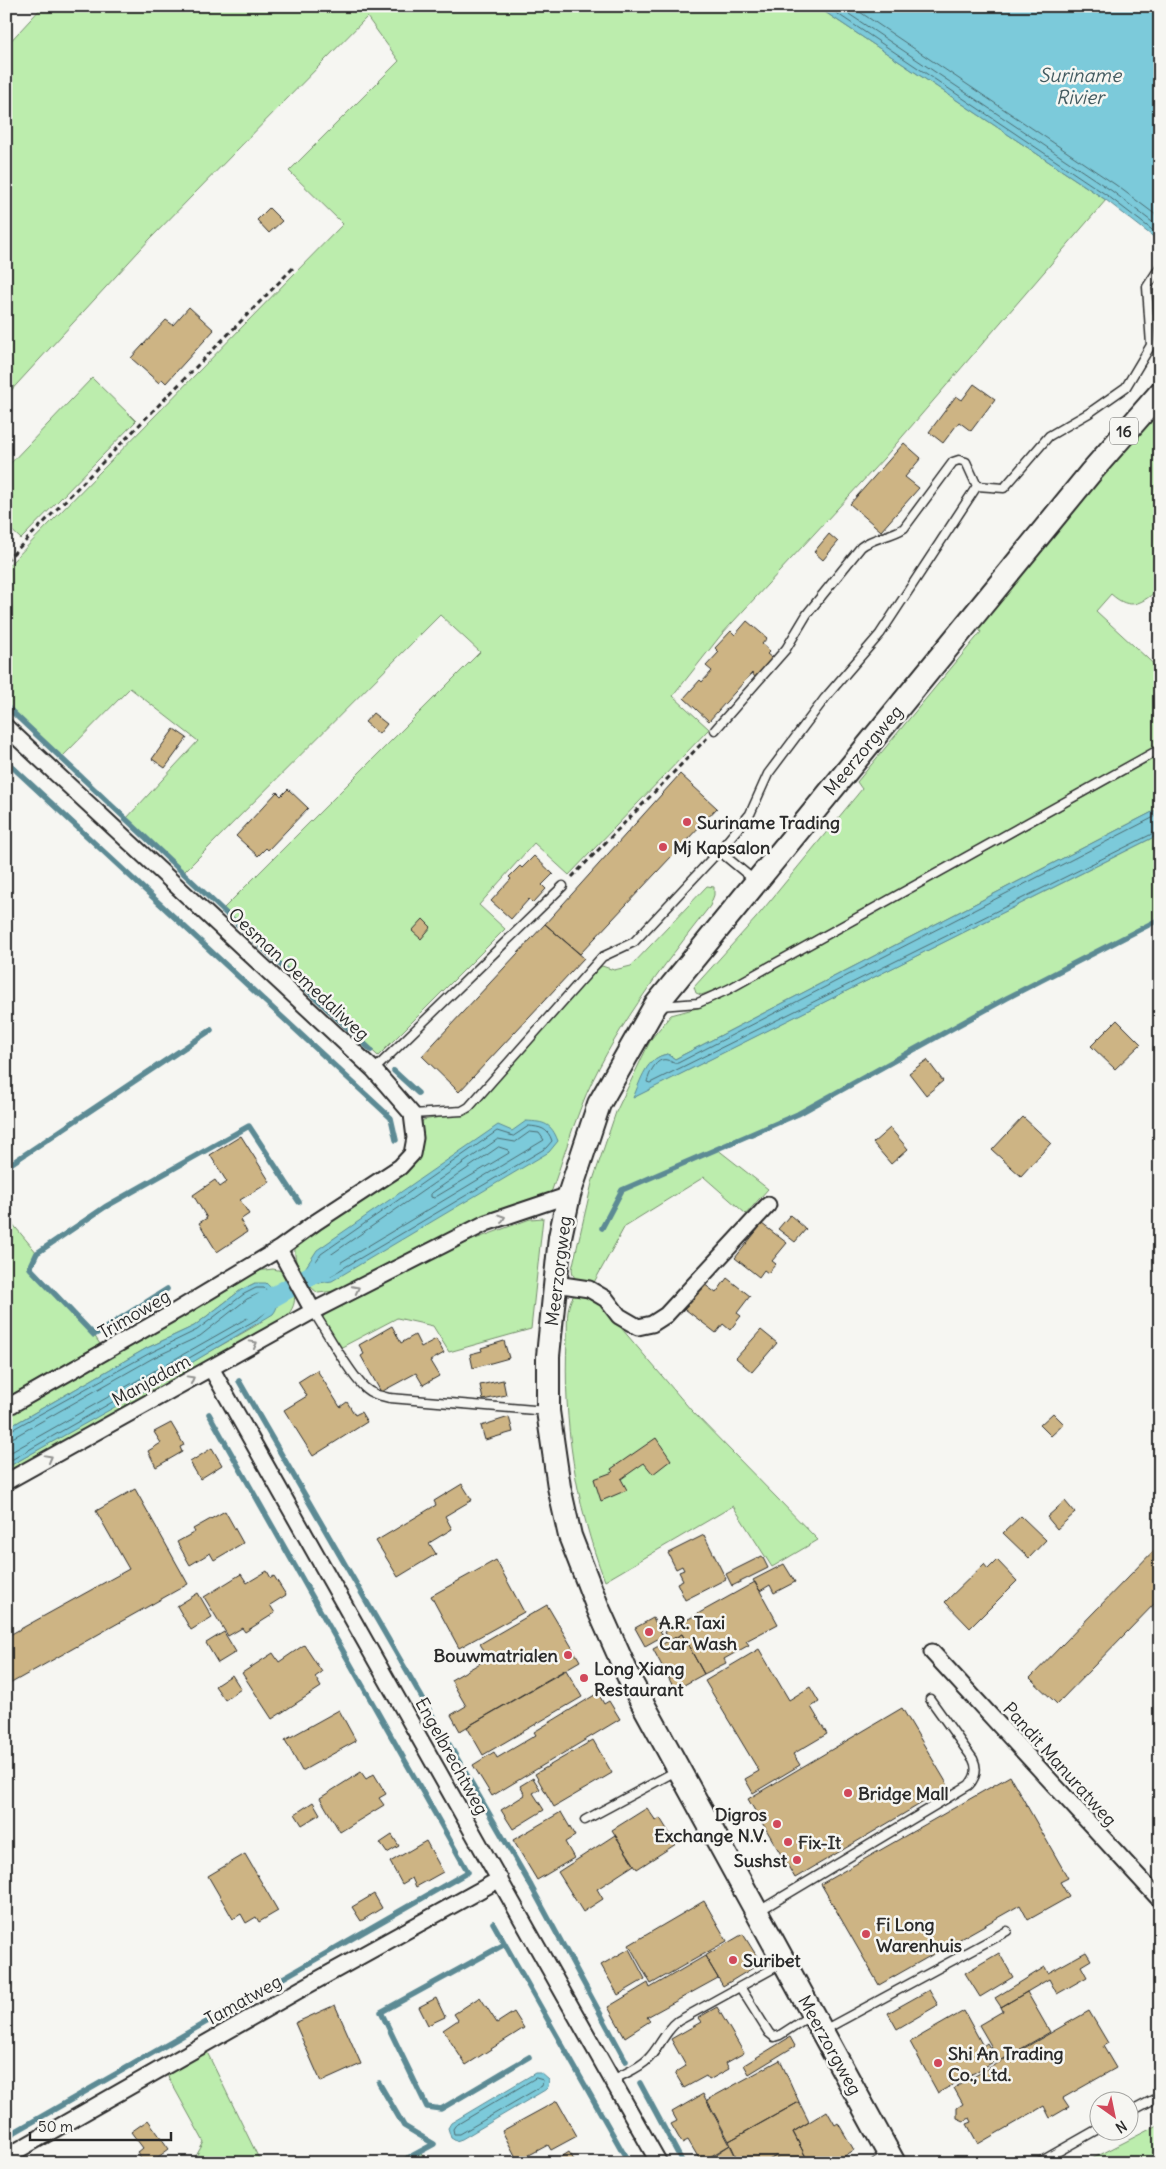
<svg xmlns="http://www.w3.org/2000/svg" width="1166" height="2169" viewBox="0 0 1166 2169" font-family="Delius,sans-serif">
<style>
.green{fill:#bcedad;stroke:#748c6c}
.water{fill:#7ccada;stroke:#5c8a94}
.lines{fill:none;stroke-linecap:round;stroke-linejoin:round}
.shore{stroke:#4b6b71;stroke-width:1}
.stream{stroke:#5c8a94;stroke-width:5.5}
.canal{stroke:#7ccada;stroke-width:20}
.building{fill:#cdb484;stroke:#2b2b2b}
.service-casing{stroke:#2b2b2b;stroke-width:11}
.minor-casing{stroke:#2b2b2b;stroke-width:19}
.primary-casing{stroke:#2b2b2b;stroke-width:26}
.path{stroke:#2b2b2b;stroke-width:3;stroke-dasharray:5 4;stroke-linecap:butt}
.service{stroke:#f6f6f2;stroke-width:8}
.minor{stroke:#f6f6f2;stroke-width:15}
.primary{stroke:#f6f6f2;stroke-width:22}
.oneway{stroke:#90908e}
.poi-dot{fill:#d1495b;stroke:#f6f6f2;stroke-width:2}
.labels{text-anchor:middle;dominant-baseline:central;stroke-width:5;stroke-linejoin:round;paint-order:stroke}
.shield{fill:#f6f6f2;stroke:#686867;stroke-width:1}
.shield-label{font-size:16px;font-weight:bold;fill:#2b2b2b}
.street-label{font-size:18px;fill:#2b2b2b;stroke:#f6f6f2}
.poi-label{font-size:18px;font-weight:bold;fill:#2b2b2b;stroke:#f6f6f2;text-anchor:start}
.water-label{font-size:19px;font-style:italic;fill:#435b60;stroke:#f6f6f2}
</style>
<rect width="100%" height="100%" fill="#f6f6f2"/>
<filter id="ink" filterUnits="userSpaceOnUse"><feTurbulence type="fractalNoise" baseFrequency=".02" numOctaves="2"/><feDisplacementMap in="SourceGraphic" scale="10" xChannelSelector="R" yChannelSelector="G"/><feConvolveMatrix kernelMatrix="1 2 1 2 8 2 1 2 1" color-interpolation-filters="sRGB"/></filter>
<g filter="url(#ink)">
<path class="green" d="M43,6H816L1106,200L884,458L721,635L673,696L709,729L569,875L534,843L479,905L505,929L378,1056L222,910L480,652L440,615L183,873L126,819L198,741L130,688L61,758L6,706V568L343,224L289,171L399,61L367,17L150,239L6,396V46Z
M92,378L136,421L21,539L6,525V468Z
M1160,408V588C1142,603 1131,612 1111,594L1096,611L1160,670V745L723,987L701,995L696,993L694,987L756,918L862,789L857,782L981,632L976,625Z
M1160,755V808L675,1059L668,1054C646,1057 642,1080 634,1097L1160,834V919L1007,998L798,1114L717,1149L768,1189L746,1214L704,1177L625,1226L592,1286C581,1282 573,1282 572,1269L592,1183L616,1112L651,1039L671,1015L697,1008L732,992Z
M707,886L714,887V895L710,906C663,966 609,1036 581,1107C570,1134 562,1162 552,1190L547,1195L476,1220L335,1291L318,1293C303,1282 291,1261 296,1243L420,1144L421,1124L423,1120L469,1112L589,976L602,966L614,970L631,966Z
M6,1216L37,1253L30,1268L94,1335L100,1344L6,1398Z
M543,1218L531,1329L449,1352L433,1326L397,1318L340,1348L321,1320L329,1309L467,1242L530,1219Z
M273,1269L283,1271C293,1290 302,1300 285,1318L6,1477V1468L262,1322L255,1283L241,1290L194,1326L147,1348L6,1429V1415L256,1271Z
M580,1293L599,1302L691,1410L818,1540L772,1567L733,1506L605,1581C575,1504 563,1422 567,1339C568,1325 565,1307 574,1295Z
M206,2050L261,2163H192L204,2142L166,2073Z
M1160,2124V2163H1084Z
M420,2152L427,2163H399Z"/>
<path class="water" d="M816,6H1160V242L1106,200Z
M1160,808V834L633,1098C641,1080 646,1057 668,1054L675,1059Z
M526,1121C545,1122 551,1123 558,1141L549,1152L332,1281L319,1283L311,1282L304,1270L317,1250L498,1125L512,1131Z
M255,1283H266C276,1292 282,1303 273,1314L163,1380L6,1468V1429L147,1348L194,1326L241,1290Z
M535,2073H541L549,2080L548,2087L545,2090L462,2139L456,2141L451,2138L448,2128L451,2123Z"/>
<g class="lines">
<path class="shore" d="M826,6L1108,196L1160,236
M837,6L1112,191L1160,228
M851,6L1116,185L1160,218
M1160,814L678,1063C672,1064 672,1061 667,1060C656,1057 649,1074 647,1082L650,1083L1160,830
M529,1126C540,1127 548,1128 552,1141L546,1148L330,1276L319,1278L314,1277L310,1270L321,1254L497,1131L513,1136Z
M530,1132L539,1133L544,1140L328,1270H319L326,1258L498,1139L515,1142Z
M499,1147L508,1150L509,1153L434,1198L431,1197V1194Z
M6,1433L150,1353L197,1330L244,1294L256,1288H264L268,1291L273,1306L259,1318L6,1463
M6,1439L14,1437L153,1358L200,1336L247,1299L258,1294L262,1295L266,1304L256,1313L6,1455
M536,2078L543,2080L542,2086L460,2134H454L453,2129L455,2126Z"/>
<path class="stream" d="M6,706L371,1050
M6,761L391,1118L396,1140
M394,1071L418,1093
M6,1167L211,1030
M602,1228L622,1190L798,1114L1007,998L1160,919
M167,1289L94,1335L30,1268L37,1253L105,1207L249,1126L299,1202
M239,1381L531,1886L626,2061
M493,1923L629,2163
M505,1944L381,2012L427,2107L441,2109L529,2057
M379,2083L404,2126L434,2144L399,2163
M640,2083L683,2163
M6,2137L468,1872L209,1414"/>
<path class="canal" d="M252,1309L331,1264"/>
</g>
<path class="building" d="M269,208L282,221L269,233L257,220Z
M189,307L214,330L166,383L162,379L159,383L131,358L166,320L173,325Z
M974,384L995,399L971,431L959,422L943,443L929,432L956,396L962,400Z
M904,443L921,458L905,477L919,488L881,531L850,504Z
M829,534L838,542L823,560L814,552Z
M747,621L767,638L762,644L770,651L767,654L772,658L755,677L752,673L709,721L684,698L700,680L702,682L712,671L706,666L719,652L715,648L731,631L735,635Z
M373,713L387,724L379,734L365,722Z
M174,729L187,738L165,768L152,759Z
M680,774L717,808L580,954L545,924Z
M288,789L308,808L268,850L266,848L258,856L236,836L277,792L281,796Z
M534,856L553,874L542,885L546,889L533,903L529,899L511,919L491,901L511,879L509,877L520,866L522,868Z
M423,919L431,927L421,939L412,931Z
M545,924L584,958L459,1092L422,1056Z
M1117,1020L1141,1044L1115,1069L1091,1046Z
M927,1060L943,1081L926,1095L909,1073Z
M1023,1117L1051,1143L1021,1176L992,1150Z
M890,1128L908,1149L891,1164L873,1143Z
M241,1136L270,1182L240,1200L249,1214L240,1220L247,1232L217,1252L199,1223L207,1218L193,1195L215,1180L220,1187L227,1182L210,1155Z
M790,1215L806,1229L795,1242L778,1229Z
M762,1224L787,1243L772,1261L776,1264L768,1273L764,1270L759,1277L735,1258Z
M727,1278L750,1296L737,1313L741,1316L730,1330L723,1324L716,1333L681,1306L700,1281L716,1293Z
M392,1326L401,1343L415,1335L421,1347L436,1339L444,1353L430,1361L439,1376L423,1385L416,1373L381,1392L361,1356L364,1354L359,1345Z
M761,1330L777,1343L752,1372L736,1358Z
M504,1341L509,1358L473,1368L470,1354L482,1351L481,1348Z
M317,1370L340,1407L347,1402L355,1415L361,1412L367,1422L313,1456L284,1410L307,1396L298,1382Z
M503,1380L506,1395L483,1400L480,1385Z
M1053,1413L1064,1424L1051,1436L1040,1425Z
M509,1417L513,1432L485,1440L481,1426Z
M171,1423L184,1445L180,1447L182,1452L156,1467L148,1451L161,1443L154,1432Z
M656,1438L671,1460L653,1474L644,1463L621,1479L627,1490L601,1501L594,1479L613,1472L611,1469Z
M212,1448L222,1465L200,1479L190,1462Z
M462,1484L472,1500L445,1516L452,1529L429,1543L436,1554L398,1577L376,1541L436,1505L434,1501Z
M135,1489L188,1584L6,1686V1637L129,1569L96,1511Z
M1065,1501L1075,1513L1057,1529L1047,1517Z
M225,1511L243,1543L214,1560L210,1553L190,1565L177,1542L195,1532L193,1529Z
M1021,1516L1046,1540L1029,1558L1003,1533Z
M704,1535L726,1579L685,1600L677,1583L683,1580L679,1572L684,1570L682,1566L676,1569L668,1553Z
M1160,1544V1598L1057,1704L1030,1678Z
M762,1556L768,1568L732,1586L726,1574Z
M496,1560L524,1612L459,1648L431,1596Z
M997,1560L1017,1581L970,1628L945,1602L984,1564L988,1569Z
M784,1564L795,1582L774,1593L770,1585L760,1591L753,1580Z
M267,1571L271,1578L274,1576L286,1595L270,1605L275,1613L245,1632L242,1628L228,1636L204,1597L241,1574L247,1583Z
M755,1582L778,1624L746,1641L749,1645L724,1659L726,1663L704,1674L682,1634L669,1641L665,1632Z
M198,1593L212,1617L191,1630L177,1606Z
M547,1605L580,1661L460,1731L451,1715L466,1706L451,1680L489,1658L480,1644Z
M653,1618L663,1636L645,1646L635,1628Z
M224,1632L236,1652L218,1663L206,1643Z
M682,1634L704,1674L675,1690L653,1649Z
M304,1645L322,1672L315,1677L321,1687L272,1719L242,1673L273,1653L279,1662Z
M759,1649L789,1700L810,1687L819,1702L811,1707L827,1734L793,1754L800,1765L753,1793L745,1779L759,1771L705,1681Z
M566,1670L582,1697L483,1755L467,1727Z
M232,1675L241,1689L225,1700L215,1686Z
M598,1693L604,1704L609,1701L620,1719L492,1796L473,1765L494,1752L497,1758L536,1735L534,1732Z
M902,1708L949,1787L795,1878L748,1799Z
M339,1710L356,1741L302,1771L285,1740Z
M593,1740L612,1773L554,1807L535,1774Z
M361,1772L366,1779L374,1774L386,1794L379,1798L384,1805L340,1832L320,1798Z
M1010,1776L1068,1878L1060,1882L1069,1897L1028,1920L1020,1905L879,1985L821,1884Z
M533,1778L540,1789L533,1793L544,1810L513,1829L501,1810L525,1795L520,1786Z
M313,1802L320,1814L302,1825L295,1814Z
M647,1808L656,1821L660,1818L676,1844L637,1869L612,1830Z
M561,1812L575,1836L565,1842L574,1858L537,1880L513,1840Z
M392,1835L399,1846L387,1853L380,1843Z
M615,1835L634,1865L597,1889L603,1899L583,1912L558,1872Z
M426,1841L443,1872L416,1887L412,1878L402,1884L390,1862Z
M245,1854L278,1911L259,1922L256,1917L246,1923L241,1914L233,1919L208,1876Z
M374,1894L382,1908L361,1921L352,1907Z
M704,1901L727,1941L651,1984L629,1945Z
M743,1934L761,1963L723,1986L705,1956Z
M629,1949L645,1979L618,1995L601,1965Z
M1086,1952L1091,1960L1081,1966L1087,1977L1057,1994L1049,1979L1001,2007L995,1998L1045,1967L1048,1973Z
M999,1953L1013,1977L980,1997L965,1973Z
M705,1956L718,1978L647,2017L650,2021L625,2037L608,2007L648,1983L650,1988Z
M929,1990L938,2005L897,2029L888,2013Z
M1027,1992L1050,2032L1000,2061L979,2025L1003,2011L1001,2007Z
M480,1997L497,2023L514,2012L524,2028L466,2065L443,2030L458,2020L454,2014Z
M436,1998L445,2017L428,2025L419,2007Z
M335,2005L361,2064L321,2082L295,2023Z
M717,2007L744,2053L726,2063L729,2069L709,2080L706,2076L684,2088L675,2073L686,2066L671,2039L701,2022L698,2018Z
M964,2011L983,2046L987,2043L997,2060L938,2093L910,2042Z
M1089,2011L1108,2043L1103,2046L1116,2068L1063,2098L1069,2107L1050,2118L1044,2106L978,2144L967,2124L972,2122L970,2118L964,2121L957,2118V2108L963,2104L954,2088Z
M790,2037L795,2046L749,2074L744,2065Z
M780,2060L799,2102L729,2141L707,2100Z
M703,2094L730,2145L701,2162L688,2140L682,2143L671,2124L677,2121L672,2112Z
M557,2101L577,2136L551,2150L548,2145L518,2161L502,2131Z
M799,2102L809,2122L793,2132L809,2163H779L776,2156L764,2163H739L729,2141Z
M827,2111L835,2125L838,2123L854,2150L834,2163H809L793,2132Z
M148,2120L169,2149L150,2163H144L137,2153L143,2148L131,2132Z
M730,2145L739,2163H703Z
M569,2152L576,2163H552Z
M776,2156L779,2163H764Z"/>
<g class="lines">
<defs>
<path id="service" d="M715,730L786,649L807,614L861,547C873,537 891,537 904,528L953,462L959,460L966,462L977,486
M754,880L719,851L750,814L768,774L825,698L880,634L977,486L1004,488L1049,436L1089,413L1126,387L1151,345L1147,287L1160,267
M660,1006L698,1003L729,989L1160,749
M374,1070L563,886
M412,1114L462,1111L469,1107L602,957L634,942L719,851
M313,1311C327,1332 348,1372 365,1388C373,1395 381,1396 390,1398L546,1411
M585,1820L678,1770
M759,1911L969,1785C976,1777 978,1769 973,1759L930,1699
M740,1987L769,2033L774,2037L780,2035L811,2015
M824,2030L1007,1931
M613,2080C623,2074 640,2068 648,2059C660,2047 664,2032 678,2021L783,1963
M1128,2113L1160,2096
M875,2163L888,2156
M1038,2163L1098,2129"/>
<path id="minor" d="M6,727L374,1070L412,1114L415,1138L412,1154L400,1167L316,1222L279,1249L176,1311L6,1408
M279,1249L313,1311
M556,1284L589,1289L606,1299L619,1316L638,1327L652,1324L666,1315L768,1205
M211,1368L659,2163
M6,1482L313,1311L486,1223L569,1195
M932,1652L1160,1900
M6,2157L301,1989L500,1879"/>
<path id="primary" d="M894,2163L631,1682L598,1608L570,1536L559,1487L548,1411V1356L560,1237L569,1195L599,1104L655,1006L1091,472L1160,393"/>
</defs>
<use href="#service" class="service-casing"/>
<use href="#minor" class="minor-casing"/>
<use href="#primary" class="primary-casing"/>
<path class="path" d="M6,561L295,266
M572,877L707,738"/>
<use href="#service" class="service"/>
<use href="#minor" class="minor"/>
<use href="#primary" class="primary"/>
</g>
<defs><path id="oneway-chevron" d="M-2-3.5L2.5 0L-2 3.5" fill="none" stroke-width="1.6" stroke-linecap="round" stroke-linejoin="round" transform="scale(1.25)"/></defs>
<g class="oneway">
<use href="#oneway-chevron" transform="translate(502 1218) rotate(-19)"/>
<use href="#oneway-chevron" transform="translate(356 1289) rotate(-27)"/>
<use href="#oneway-chevron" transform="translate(254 1344) rotate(-29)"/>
<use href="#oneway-chevron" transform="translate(191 1379) rotate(-29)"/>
<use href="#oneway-chevron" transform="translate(49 1458) rotate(-29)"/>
</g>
</g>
<g class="poi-dot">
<circle cx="687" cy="822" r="5"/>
<circle cx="663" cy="847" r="5"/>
<circle cx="649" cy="1632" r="5"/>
<circle cx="568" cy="1655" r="5"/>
<circle cx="584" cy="1678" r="5"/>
<circle cx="848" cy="1793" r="5"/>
<circle cx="777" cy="1824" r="5"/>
<circle cx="788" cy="1842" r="5"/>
<circle cx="797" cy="1860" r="5"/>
<circle cx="866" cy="1934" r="5"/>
<circle cx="733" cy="1960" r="5"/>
<circle cx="938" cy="2063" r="5"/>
</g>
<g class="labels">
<rect class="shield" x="1110" y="417.5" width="28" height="27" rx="4"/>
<g class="shield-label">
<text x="1124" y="431">16</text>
</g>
<g class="street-label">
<text transform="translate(863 750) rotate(-50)">Meerzorgweg</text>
<text transform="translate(299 974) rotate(43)">Oesman Oemedaliweg</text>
<text transform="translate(558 1271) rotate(-83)">Meerzorgweg</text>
<text transform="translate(134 1314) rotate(-30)">Trimoweg</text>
<text transform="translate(151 1380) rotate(-29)">Manjadam</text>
<text transform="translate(452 1756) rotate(61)">Engelbrechtweg</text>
<text transform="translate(1060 1764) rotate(48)">Pandit Manuratweg</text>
<text transform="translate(243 2000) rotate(-29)">Tamatweg</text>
<text transform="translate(830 2045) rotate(61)">Meerzorgweg</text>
</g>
<g class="poi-label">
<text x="697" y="822">Suriname Trading</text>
<text x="673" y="847">Mj Kapsalon</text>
<text x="659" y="1622">A.R. Taxi<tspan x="659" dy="21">Car Wash</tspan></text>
<text x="558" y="1655" text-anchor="end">Bouwmatrialen</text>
<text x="594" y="1668">Long Xiang<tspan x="594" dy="21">Restaurant</tspan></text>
<text x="858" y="1793">Bridge Mall</text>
<text x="767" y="1814" text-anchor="end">Digros<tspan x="767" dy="21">Exchange N.V.</tspan></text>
<text x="798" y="1842">Fix-It</text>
<text x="787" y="1860" text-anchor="end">Sushst</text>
<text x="876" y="1924">Fi Long<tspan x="876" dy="21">Warenhuis</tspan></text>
<text x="743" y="1960">Suribet</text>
<text x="948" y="2053">Shi An Trading<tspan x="948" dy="21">Co., Ltd.</tspan></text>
</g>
<g class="water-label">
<text x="1080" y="75">Suriname<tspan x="1080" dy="22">Rivier</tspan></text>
</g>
</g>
<rect width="1166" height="2169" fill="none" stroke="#f6f6f2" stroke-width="25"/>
<rect x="12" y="12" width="1141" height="2144" fill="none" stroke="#2b2b2b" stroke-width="2" filter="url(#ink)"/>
<g transform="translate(1114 2116) rotate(147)"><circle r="24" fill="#f6f6f2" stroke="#a5a5a2"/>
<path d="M0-4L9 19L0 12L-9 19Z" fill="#d1495b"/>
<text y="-8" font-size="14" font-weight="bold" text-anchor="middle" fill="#2b2b2b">N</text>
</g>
<path d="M30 2132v8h141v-8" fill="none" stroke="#2b2b2b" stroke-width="2.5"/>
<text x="38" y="2132" font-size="15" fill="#2b2b2b" stroke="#f6f6f2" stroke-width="4" paint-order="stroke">50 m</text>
</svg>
